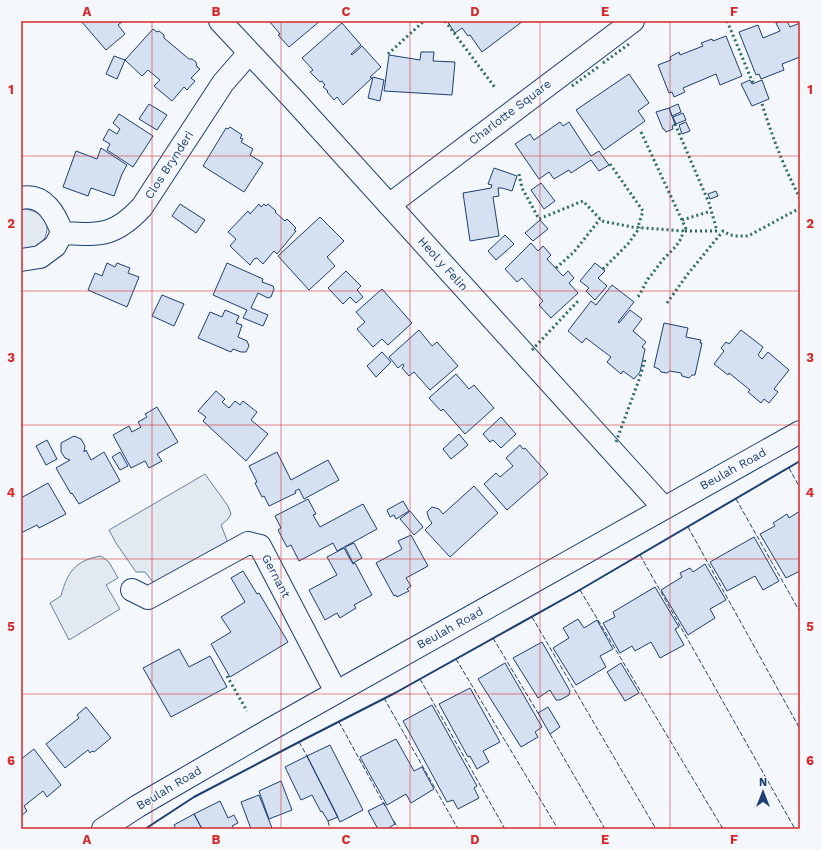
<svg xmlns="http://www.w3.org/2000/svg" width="821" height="850" viewBox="0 0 821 850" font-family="'Work Sans',sans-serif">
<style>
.green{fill:#e3e9f0;stroke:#687fa3}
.building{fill:#d5e0f0;stroke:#1d3f73}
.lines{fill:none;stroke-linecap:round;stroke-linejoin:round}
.minor-casing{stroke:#1d3f73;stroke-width:24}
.tertiary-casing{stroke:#1d3f73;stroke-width:24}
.minor{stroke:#f4f7fb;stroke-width:22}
.tertiary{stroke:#f4f7fb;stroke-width:22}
.hedge{stroke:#2c6c60;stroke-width:3;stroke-dasharray:2 3;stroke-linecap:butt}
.fence{stroke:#1d3f73;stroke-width:1;stroke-dasharray:5 2;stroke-linecap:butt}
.wall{stroke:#1d3f73;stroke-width:2}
.grid{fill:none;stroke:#d62828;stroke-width:1;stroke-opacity:0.55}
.labels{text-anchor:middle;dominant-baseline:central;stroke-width:3;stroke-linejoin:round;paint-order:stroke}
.street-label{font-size:12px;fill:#1d3f73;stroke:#f4f7fb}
.neatline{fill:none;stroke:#d62828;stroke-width:1.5}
.grid-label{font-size:13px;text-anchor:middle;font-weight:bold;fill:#d62828}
</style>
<rect width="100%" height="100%" fill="#f4f7fb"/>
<path class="green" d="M25,209C47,212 54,230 39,246L21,250V210Z
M205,474L228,506L231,514L228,519L221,525L227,540L225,546L157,583L152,581L145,572H136L116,543L109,530Z
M101,556L109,562L118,578L106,585L120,609L69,640L50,603L61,596C67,572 76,560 101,556Z"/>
<path class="building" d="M81,21H123L118,25L125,34L106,50Z
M269,21H320L289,47L278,35L280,34Z
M447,21H523L482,52L470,35L468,36L462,28L455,33Z
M782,21H787L790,27L800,23V59V57L782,64L784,70L761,79L759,74L756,75L739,32L758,25L763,38L780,31L776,23Z
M342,23L361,45L351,54L352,55L362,46L381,67L370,77L372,78L343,105L337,97L334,100L327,92L328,91L323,87L325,85L322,81L320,82L310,72L313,70L302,58Z
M153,29L157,32L159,31L164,35V38L189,59H192L196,62L197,67L200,69L191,78L195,81L187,90L184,87L172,101L154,86L160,80L148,70L142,76L125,60Z
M726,36L742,76L720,85L716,74L683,88L685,92L674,97L672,92L669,93L658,65L671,60L670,57L679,52L680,55L703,46L701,43L712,39L713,41Z
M421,52H434L433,61L455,62L452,95L384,91L389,55L420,60Z
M114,56L125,60L117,79L106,74Z
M629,74L649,103L638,111L645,121L604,150L576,110Z
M373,77L384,80L380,101L368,98Z
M750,80L752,84L762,80L769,99L752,106L741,84Z
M149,104L167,115L157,130L139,119Z
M678,104L681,112L672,116L669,108Z
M669,108L675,124L672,126L673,129L666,132L664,129H663L656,112Z
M683,113L686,120L676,124L673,117Z
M119,114L153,136L133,167L107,150L110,144L103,140L109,129L117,134L120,129L113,123Z
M560,122L563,126L569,122L591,156L599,151L609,165L599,171L591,160L571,173L569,170L554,179L549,172L539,179L515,144L530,134L534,140Z
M686,122L690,131L682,134L679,125Z
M230,127L242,135L240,138L243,139L241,142L253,149L250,155L263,163L244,192L203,166L226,128L228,129Z
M101,148L127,165L122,174L114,196L91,188L88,196L63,187L76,151L97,159Z
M494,168L517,176L512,191L502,188H498L499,196L493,197L499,236L470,241L463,193L491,188L492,185L488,184Z
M541,183L555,201L544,209L531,190Z
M716,191L718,196L710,199L708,194Z
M180,204L205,220L196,233L172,216Z
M259,204L261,207L264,204L266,206L268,204L276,211L275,212L285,221L287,219L296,228L294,230L296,231L277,254L274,251L263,264L257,258L254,259L250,265L230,246L236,239L228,232L248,211L250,214Z
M320,217L344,241L327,257L335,266L309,290L278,256Z
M540,220L548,229L533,241L525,233Z
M505,235L514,244L496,260L488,251Z
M531,243L538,251L543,246L551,255L547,259L563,276L568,271L574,278L569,283L578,293L551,318L539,305L543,301L522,278L517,282L505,269Z
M107,263L115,267L117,263L130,268L128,273L139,277L127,307L88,290L95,273L102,276Z
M227,263L263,279L262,282L273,286L274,289L271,297L268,298L258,293L251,308L268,315L263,326L243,318L247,310L213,295Z
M595,263L605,271L598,278L607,286L595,300L586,291L589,288L580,281Z
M346,271L361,286L357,290L363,297L356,303L350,297L343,304L328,288Z
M612,285L634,302L618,322L619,323L630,310L642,319L633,331L646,342L642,347L645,349L640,372L634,379L623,371L621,374L607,362L611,357L586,338L582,343L568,331L591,301L596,305Z
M382,289L412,323L388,345L382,339L373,347L357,329L365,322L356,312Z
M162,295L184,304L174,326L152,316Z
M225,310L239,316L236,323L242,325L238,337L247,341L249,346L246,352H241L233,349L231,352L198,338L210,312L222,317Z
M664,323L688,328L686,337L701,340L700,343H702L695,375H692L689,378L682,376L681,373L670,371L667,373L661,372L659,369L654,367Z
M419,330L432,346L437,342L458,366L430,390L414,372L409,376L402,368L404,366L403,364L398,368L389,357Z
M741,330L763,347L758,355L762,359L768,352L789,370L774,389L778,392L769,403L764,399L761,403L748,392L750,390L729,373L728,375L714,364L724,351L721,348L726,342L729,344Z
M382,352L391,362L376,377L367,366Z
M456,374L469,389L474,385L494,408L465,434L443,409L441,411L429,398Z
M216,391L225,399L222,402L229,408L235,401L240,405L243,401L257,412L251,420L268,434L246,461L203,421L206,417L198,411Z
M157,407L178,442L157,454L162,461L149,468L145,461L131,468L113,435L129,426L132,432L141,427L138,422L147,417L145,414Z
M501,417L516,434L501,448L493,440L490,442L483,434Z
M459,434L468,445L451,459L443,449Z
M74,436L81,439L85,446L84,452L86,450L91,460L104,452L120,481L79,504L72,493L71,494L56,468L70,460L65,458L61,452V443Z
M47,440L57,459L46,465L36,446Z
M520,445L523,449L525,448L548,474L507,510L484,484L496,473L500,477L513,466L506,458Z
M120,452L128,466L120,470L112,457Z
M277,452L291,480L328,460L339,480L304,499L299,489L295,491L296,493L269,506L264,496L262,497L255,483L257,482L249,466Z
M48,483L66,514L39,528L37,525L21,533V498Z
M474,486L498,513L450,557L425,530L432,523L429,519L427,512L432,507L439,509L443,514Z
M308,499L316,514L313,515L320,527L363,504L377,529L337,551L333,543L299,561L291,545L287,547L278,530L281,528L275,516Z
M403,501L409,511L396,519L394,515L390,517L387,510Z
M410,511L423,527L414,535L400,519Z
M800,511V571L786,578L760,534L775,526L773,523L787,514L789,518Z
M411,535L428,566L406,578L411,586L407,589L409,591L397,597L396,595L394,596L376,563L402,549L398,541Z
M754,537L779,581L763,590L755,576L727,591L710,562Z
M354,543L362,558L353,563L345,547Z
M344,548L353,564L355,563L372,595L354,605L356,608L340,618L337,613L325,620L309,590L337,575L327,557Z
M705,564L726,600L710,609L715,618L688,635L661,590L682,577L680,573L690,568L693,572Z
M243,571L257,594L259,593L288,642L230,677L211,644L231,632L221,617L245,602L231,578Z
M655,587L679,627L675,629L684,645L660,658L651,642L635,651L632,646L620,653L603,623L615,617L613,612Z
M578,619L584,628L597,620L613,649L600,656L606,667L576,685L553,648L569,638L563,628Z
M542,642L570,691L569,695L560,700H556L550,690L538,698L513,658Z
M179,649L189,667L210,656L227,687L171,717L143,668Z
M505,663L542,727L535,732L538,737L521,747L478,679Z
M621,663L639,693L625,701L607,672Z
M470,688L500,742L483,751L489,762L477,769L470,756L468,757L439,704Z
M432,705L477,786L474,788L479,798L458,809L453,800L447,802L403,721Z
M86,707L111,738L94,752L92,751L90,753L88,750L65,768L46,744L79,718L77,715Z
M548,707L560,727L550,734L538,713Z
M396,739L414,771L422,767L434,789L411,803L406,794L387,805L360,757Z
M330,745L363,810L340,822L307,756Z
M34,749L61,785L47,797L43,791L24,806L27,811L21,816V759Z
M307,756L338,817L328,821L322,811L321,812L312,795L301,800L285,767Z
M281,781L292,810L269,819L259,791Z
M259,795L272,828L269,829H251L241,802Z
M220,801L228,818L234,815L238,823L232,826L234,829H202L194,814Z
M384,803L395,824L387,829H378L368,811Z
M194,814L202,829H176L174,825Z"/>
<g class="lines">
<defs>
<path id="minor" d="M220,21L295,101L664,508
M21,198C44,193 56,215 62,233L55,246L40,257L21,260
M389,205L633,21
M62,233C100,235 114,237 142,207L223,83L249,53
M132,590L148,598L248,543L260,546L336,692"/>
<path id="tertiary" d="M103,829L138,806L271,729L800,432"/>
</defs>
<use href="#minor" class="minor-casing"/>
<use href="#tertiary" class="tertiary-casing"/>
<use href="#minor" class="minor"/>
<use href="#tertiary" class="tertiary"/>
<path class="hedge" d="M445,21L496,89
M727,21L753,83
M388,54L424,21
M603,63L629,44
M572,86L598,67
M762,104C772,136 784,168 800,198
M675,124L709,203L717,231
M641,132L687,231
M610,164L643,211L638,227
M519,174L522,188L539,219L583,201L602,221L632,227L683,231C681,245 670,251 662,261C657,267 653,273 648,279C644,285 642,292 637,298
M682,220L708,212
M685,231H717
M556,268L574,252L600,219
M603,269L628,244L640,227
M667,303L687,275L723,231L730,235L737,236H748L800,208
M532,350L578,301
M616,442L640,377L645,360
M227,676L247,711"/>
<path class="fence" d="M789,468L800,488
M736,499L800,612
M688,527L800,729
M640,555L795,829
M580,590L723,829
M532,617L656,829
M493,638L538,713
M456,659L558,829
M420,679L505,829
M384,698L458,829
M339,722L385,806
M550,734L605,829
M299,742L307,756
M328,821L330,829
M394,821L398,829"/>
<path class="wall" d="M145,829L194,797L299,742L395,693L578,591L800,461"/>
</g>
<path class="grid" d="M152,21V829M281,21V829M410,21V829M540,21V829M670,21V829M21,156H800M21,291H800M21,425H800M21,559H800M21,694H800"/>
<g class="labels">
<g class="street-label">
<text transform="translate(510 112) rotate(-37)">Charlotte Square</text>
<text transform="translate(169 165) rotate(-57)">Clos Brynderi</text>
<text transform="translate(443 264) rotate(48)">Heol y Felin</text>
<text transform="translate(733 469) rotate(-29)">Beulah Road</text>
<text transform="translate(276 576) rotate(62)">Gernant</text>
<text transform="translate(450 628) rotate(-29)">Beulah Road</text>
<text transform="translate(169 788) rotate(-31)">Beulah Road</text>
</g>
</g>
<rect width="821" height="850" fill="none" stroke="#f4f7fb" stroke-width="44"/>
<g transform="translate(763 792)" stroke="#f4f7fb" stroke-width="3" paint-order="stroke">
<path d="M0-3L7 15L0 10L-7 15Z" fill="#1d3f73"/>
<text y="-6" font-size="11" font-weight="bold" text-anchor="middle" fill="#1d3f73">N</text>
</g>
<rect x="22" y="22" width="777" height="806" class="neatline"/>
<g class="grid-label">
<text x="87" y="16">A</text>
<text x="216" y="16">B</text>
<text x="346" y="16">C</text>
<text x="475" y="16">D</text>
<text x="605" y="16">E</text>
<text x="734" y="16">F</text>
<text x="11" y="94">1</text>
<text x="810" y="94">1</text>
<text x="11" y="228">2</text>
<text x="810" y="228">2</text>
<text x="11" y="362">3</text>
<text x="810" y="362">3</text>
<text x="11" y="497">4</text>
<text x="810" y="497">4</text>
<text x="11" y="631">5</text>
<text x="810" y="631">5</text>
<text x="11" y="765">6</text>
<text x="810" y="765">6</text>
<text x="87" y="844">A</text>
<text x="216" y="844">B</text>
<text x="346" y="844">C</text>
<text x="475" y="844">D</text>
<text x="605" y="844">E</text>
<text x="734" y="844">F</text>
</g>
</svg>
